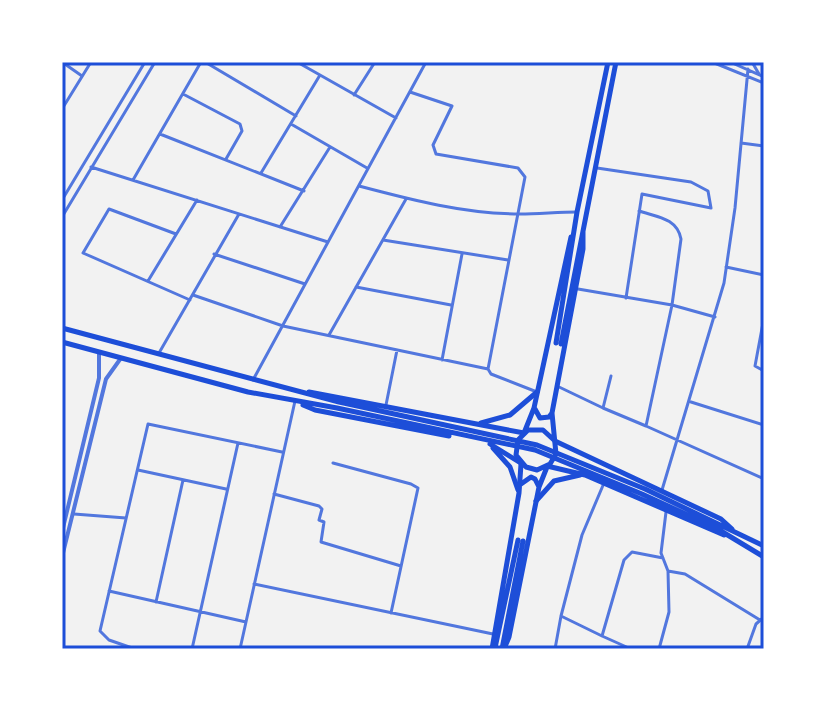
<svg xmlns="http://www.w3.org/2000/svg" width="826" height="711" viewBox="0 0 826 711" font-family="'Sofia Sans Condensed',sans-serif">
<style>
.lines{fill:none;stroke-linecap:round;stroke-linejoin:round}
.minor{stroke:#5277de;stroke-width:3}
.tertiary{stroke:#5277de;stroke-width:4}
.primary{stroke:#1d4ed8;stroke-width:5}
.trunk{stroke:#1d4ed8;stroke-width:5}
.neatline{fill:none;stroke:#1d4ed8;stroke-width:3}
</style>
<rect width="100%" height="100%" fill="#f2f2f2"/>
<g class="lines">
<path class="minor" d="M62,62L82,76
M205,62L296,116
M297,62L396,118
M712,62L764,83
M730,62L764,77
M752,62L759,74
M410,92L452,106L433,145L436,154L518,168L525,177L488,369
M183,94L240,124L242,131L226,159
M354,95L375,62
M62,109L91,62
M291,124L367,168
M160,134L304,191
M741,143L764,146
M91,167L328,242
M597,168L691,182L708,191L711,208L642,194L626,298
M261,173L320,75
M133,180L201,62
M359,186C412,200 465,214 520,214C539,214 558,212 577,212
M62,200L145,62
M62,217L155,62
M280,227L330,147
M176,234L109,209L83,253L190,300
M383,240L508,260
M214,254L305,284
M726,267L764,275
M148,281L197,200
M356,287L451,305
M578,289L672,305L715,317
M193,295L283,326L488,369L491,374L537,392
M763,323L755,366L764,371
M329,335L406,199
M159,353L239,214
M442,360L462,254
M611,376L603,408L646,426L672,305L681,239C677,218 657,217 639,211
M253,380L426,62
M557,386L603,408
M691,402L764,425
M386,405L397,350
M646,426L764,479
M333,463L411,484L418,488L391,613
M138,470L226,489
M662,490L724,283L735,208L748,69
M274,494L319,506L322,509L319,520L324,522L321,542L401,566
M74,514L126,518
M668,571L685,574L760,620
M254,584L493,634
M109,591L246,622
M156,602L183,480
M561,616L582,535L604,483
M135,649L109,640L100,631L148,424L282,452
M192,649L238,443
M240,649L295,401
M555,649L561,616L602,636
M631,649L602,636L624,560L632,552L663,558
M659,649L669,612L668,571L661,553L666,512
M747,649L756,624L764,617"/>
<path class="tertiary" d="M62,532L99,378V352
M62,557L106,379L121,358"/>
<path class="primary" d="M62,328L339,402L537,445L645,489L764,546
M62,342L248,392L337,408L535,450L642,494L716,528L764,557
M309,392L524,433
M303,405L315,410L449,436
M481,423L510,415L537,392
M555,441L721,519L732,529
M490,444L519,462
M493,448L510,467L518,490
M547,466L585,475L724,535
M536,501L554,481L580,475"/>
<path class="trunk" d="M556,343L577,212L608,62
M561,344L616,62
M535,409L540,418L549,417L552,413
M524,433L534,408L571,237
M555,441L543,430H528L518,440L516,455L526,467L537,470L550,464L556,454L552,413L583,249V231
M521,484L531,477L535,479L539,487
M495,648L518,540
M492,649L519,493L521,464
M502,649L523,541
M504,649L509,637L539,487L547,467"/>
</g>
<rect width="826" height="711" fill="none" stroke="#ffffff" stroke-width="128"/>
<rect x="64" y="64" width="698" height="583" class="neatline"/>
</svg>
